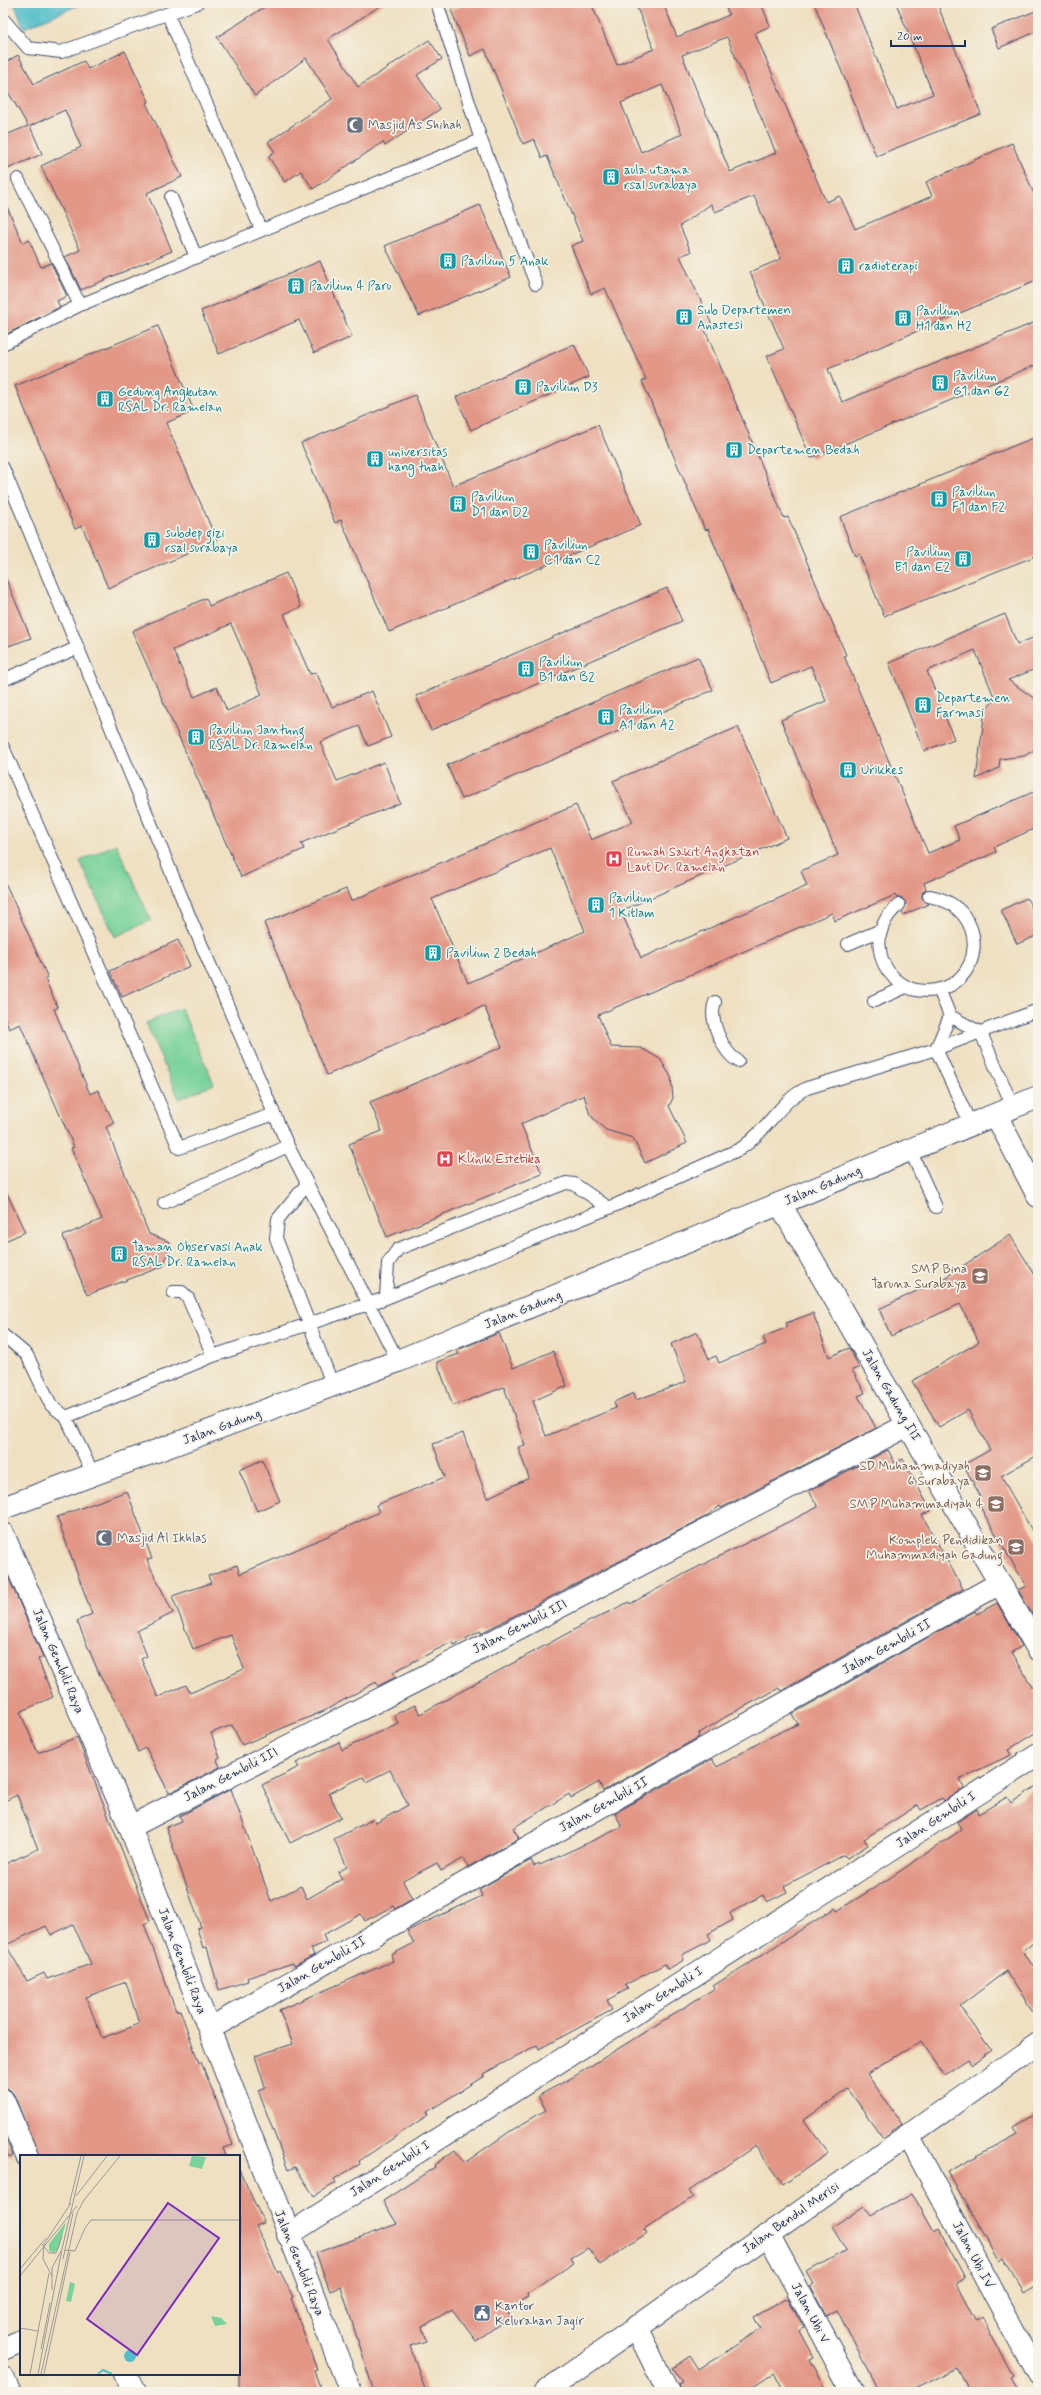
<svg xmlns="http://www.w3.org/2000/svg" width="1041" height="2395" viewBox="0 0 1041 2395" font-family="Mynerve,sans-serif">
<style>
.green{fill:#78d299;stroke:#4a807c}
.water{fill:#51bec9;stroke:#367694}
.building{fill:#e39887;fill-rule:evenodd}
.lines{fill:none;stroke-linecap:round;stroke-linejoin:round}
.lane-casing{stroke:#3b4a6d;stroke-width:14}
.street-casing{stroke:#3b4a6d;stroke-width:24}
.secondary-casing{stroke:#3b4a6d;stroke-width:24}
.lane{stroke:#fff;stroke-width:12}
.street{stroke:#fff;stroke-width:22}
.secondary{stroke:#fff;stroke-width:22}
.labels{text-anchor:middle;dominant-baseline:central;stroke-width:3.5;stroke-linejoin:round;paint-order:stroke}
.worship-label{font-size:13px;fill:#5b616d;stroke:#f7f3e8;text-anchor:start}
.culture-label{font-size:13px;fill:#0d838f;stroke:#f7f3e8;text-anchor:start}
.health-label{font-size:13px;fill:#be3a42;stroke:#f7f3e8;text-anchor:start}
.street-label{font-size:13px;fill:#1b2f5e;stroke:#f7f3e8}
.education-label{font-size:13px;fill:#785e54;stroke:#f7f3e8;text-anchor:end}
.service-label{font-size:13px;fill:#4e5e75;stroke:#f7f3e8;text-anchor:start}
.inset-river{fill:none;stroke:#51bec9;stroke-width:2}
.inset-road{fill:none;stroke:#9a9999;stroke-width:1}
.view{fill:#7b2cbf;fill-opacity:0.15;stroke:#7b2cbf;stroke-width:2}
.inset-edge{fill:none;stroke:#1b2f5e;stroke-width:2}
</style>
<rect width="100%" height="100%" fill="#f7f3e8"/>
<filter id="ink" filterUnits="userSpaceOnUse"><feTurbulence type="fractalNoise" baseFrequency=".025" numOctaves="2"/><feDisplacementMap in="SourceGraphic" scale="8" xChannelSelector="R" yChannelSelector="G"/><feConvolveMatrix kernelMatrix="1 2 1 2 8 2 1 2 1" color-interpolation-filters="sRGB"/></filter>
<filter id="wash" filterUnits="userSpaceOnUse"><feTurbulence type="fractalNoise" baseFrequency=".012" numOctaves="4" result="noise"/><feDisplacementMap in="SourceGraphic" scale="16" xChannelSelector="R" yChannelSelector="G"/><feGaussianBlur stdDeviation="0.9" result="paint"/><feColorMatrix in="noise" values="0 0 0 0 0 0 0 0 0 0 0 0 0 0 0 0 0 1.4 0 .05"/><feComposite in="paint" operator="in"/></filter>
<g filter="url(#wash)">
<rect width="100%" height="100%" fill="#efe0c1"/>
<path class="green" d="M116,844L151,920L115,937L80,861Z
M181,1008L214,1084L179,1099L146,1023Z"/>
<path class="water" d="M14,3H84L24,28Z"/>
<g id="blocks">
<path class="building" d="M271,3H385L328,39L358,87L429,40L442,59L417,75L440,109L385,146L383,142L313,189L301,171L285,182L268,156L275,152L268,142L332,99L306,58L255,96L217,37Z
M467,3H591L617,65L654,49L635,3H663L677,37L729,15L724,3H761L770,26L755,33L826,202L840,196L855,229L932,196L926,182L1012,143L1038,203V280L828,369L842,402L1038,321V364L811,458L767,356L784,349L750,272L781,259L754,196L715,212L711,204L680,226L691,252L680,256L713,327L705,330L729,387L784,518L788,517L846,655L844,656L928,853L960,840L954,826L1038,790V827L994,847L996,852L924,883L926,889L922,893V898L929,904L903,915L902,912L906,903L902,898H897L895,895L835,921L832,913L598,1015L611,1047L641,1048L660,1059L671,1077L673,1098L669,1106L687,1143L645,1163L633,1138L606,1130L590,1115L584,1095L521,1124L542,1174L387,1237L349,1144L382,1131L370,1102L502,1047L484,1006L327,1075L264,923L346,889L351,901L576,805L591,840L633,822L613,781L738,727L787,838L621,911L641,958L807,886L801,871L838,855L781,720L826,701L811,666L771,683L708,529L705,530L642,381L646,379L605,288L591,294L571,246L583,241L547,156L542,158L534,139L523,144L485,49L470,56L451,10ZM727,37L776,153L730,172L682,55ZM662,85L682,134L641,152L621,103ZM550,848L585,931L468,983L432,899Z
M814,3H854L897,109L933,94L896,3H937L981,114L876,156Z
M1038,10V31L999,48L991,29Z
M125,51L149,102L146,103L182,177L147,193L172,251L81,290L65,257L80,250L41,166L81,147L65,110L30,126L42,154L3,171V136L28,126L3,83V64L18,55L34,84L84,61L88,69Z
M3,198L23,243L29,240L41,267L51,263L67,296L57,301L60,307L3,336Z
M480,205L511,277L419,316L385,246Z
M320,261L352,337L314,353L299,320L219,354L201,311Z
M158,326L194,411L166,423L217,541L108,588L82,526L75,529L15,386Z
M574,344L589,377L471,430L456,397Z
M415,395L453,486L598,425L641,525L389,632L341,520L335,523L301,443Z
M1038,436V555L884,616L859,554L855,556L840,517Z
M3,572L31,638L3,648Z
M286,573L301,607L284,614L310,674L316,672L332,707L372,691L391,737L368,746L359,726L320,742L337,781L384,762L400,803L301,843L304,849L241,877L132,631L206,598L209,606ZM231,624L262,695L227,711L217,687L194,697L173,650Z
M667,588L682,621L431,730L416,696Z
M1005,614L1017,644L1038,636V668L1008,680L1038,701V748L1024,756L1000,759L999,768L976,779L984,717L987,708L995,699L975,650L927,671L954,739L924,751L889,663Z
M698,657L713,690L462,799L447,765Z
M3,878L48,978L45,979L58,1008L54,1009L90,1094L98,1090L114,1123L106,1127L149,1234L170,1242L164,1266L87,1295L63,1236L102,1219L71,1148L74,1147L20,1024L9,1029L3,1013Z
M1027,898L1038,921V935L1017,944L1001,910Z
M178,940L190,966L122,997L110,971Z
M3,1185L25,1232L3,1242Z
M1010,1235L1038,1280V1455L1001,1476L1038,1541V1624L1018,1590L1026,1586L976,1500L981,1497L963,1465L990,1450L968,1410L939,1427L912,1381L979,1342L960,1304L891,1336L879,1309L946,1277Z
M813,1313L829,1357L849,1348L851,1351L859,1368L852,1370L865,1393L858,1396L876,1428L721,1508L720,1506L705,1517L481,1633L480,1631L454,1645L452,1642L393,1672L396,1677L378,1686L376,1682L324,1711L242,1745L232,1725L211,1733L220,1758L217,1760L220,1767L169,1793L146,1748L138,1752L119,1708L100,1676L77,1621L92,1614L57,1517L127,1491L152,1559L147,1560L173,1613L137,1631L147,1656L141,1659L158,1697L186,1685L190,1693L244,1669L231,1635L193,1649L172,1596L211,1583L208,1576L237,1565L240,1574L330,1535L379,1512L376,1505L445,1477L433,1444L463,1433L487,1498L529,1478L518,1447L525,1445L504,1387L453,1406L437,1362L459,1354L457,1350L499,1333L513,1368L553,1351L567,1386L533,1401L546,1436L616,1408L614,1402L634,1393L636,1400L686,1382L671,1344L697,1332L709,1359L716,1356L719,1363L766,1344L763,1337L788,1327L786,1323Z
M888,1450L895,1463L903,1459L931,1511L922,1515L963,1589L781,1691L779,1688L727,1716L698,1734L699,1737L603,1791L599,1782L571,1798L569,1794L513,1828L519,1838L468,1867L464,1858L441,1871L437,1863L403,1881L412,1899L395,1909L393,1906L365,1921L361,1914L323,1935L326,1942L311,1949L314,1955L294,1966L293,1963L247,1978L248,1981L219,1990L207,1947L203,1948L197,1928L201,1927L166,1827L182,1821L180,1816L231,1789L271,1901L301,1886L307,1899L342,1879L338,1872L347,1867L334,1839L373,1819L376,1823L408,1805L390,1770L366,1782L363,1777L329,1793L341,1818L290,1843L262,1785L299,1767L296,1763L339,1742L342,1750L398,1723L394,1715L415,1705L420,1714L588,1622L629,1602L630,1604L688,1572L818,1507L809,1491Z
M262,1460L280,1501L257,1511L239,1470Z
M3,1565L43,1657L38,1659L53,1697L20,1712L38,1753L77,1737L150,1921L144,1924L176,2011L180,2010L199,2063L201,2062L224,2120L233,2145L223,2148L226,2156H39L14,2095L10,2090L3,2088V1865L38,1849L17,1795L3,1802ZM73,1924L91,1964L47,1979L44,1973L27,1981L6,1945L46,1926L51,1935ZM126,1982L139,2024L102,2038L86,1997Z
M997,1603L1022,1646L1012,1652L1038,1697V1731L1008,1750L1011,1755L959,1779L964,1788L944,1801L942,1798L921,1810L918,1805L864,1839L868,1845L847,1858L844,1855L784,1886L787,1892L767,1902L763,1895L730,1913L733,1920L708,1934L711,1940L682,1955L684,1960L668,1969L665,1964L625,1985L628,1989L607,2000L612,2010L539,2049L537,2045L483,2074L484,2076L427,2112L428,2115L359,2161L360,2164L334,2179L336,2183L314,2196L295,2167L288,2170L258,2090L265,2087L255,2056L293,2044L279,2010L393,1961L391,1955L414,1943L407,1931L482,1896L479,1889L531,1860L534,1866L539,1863L540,1865L622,1827L615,1813L712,1759L717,1767L764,1740L798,1724L792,1714L975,1611L977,1614Z
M1038,1785V1939L1023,1951L1038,1974V2019L1006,1971L960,2006L991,2050L972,2064L968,2059L944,2075L921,2041L867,2074L902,2124L883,2138L848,2089L804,2120L828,2153L783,2185L755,2146L689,2191L693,2197L644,2229L647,2233L600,2265L588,2248L571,2258L574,2263L527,2294L528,2297L507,2311L511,2316L476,2341L452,2309L422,2327L426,2341L410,2346L426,2392H374L341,2287L330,2291L316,2253L397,2224L383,2201L435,2167L434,2165L455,2150L464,2163L512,2130L546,2110L538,2096L573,2077L715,1988L713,1986L835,1908L837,1911L890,1878L961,1830L957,1822L977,1809L979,1814L1007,1797L1011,1803Z
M1038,2113V2282L1023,2291L1004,2259L1000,2262L947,2172L1018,2134L1014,2127Z
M3,2132L13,2156H3Z
M239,2169L264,2223L256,2226L278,2273L280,2271L293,2297L291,2298L317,2370L314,2371L322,2392H239Z
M912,2193L934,2232L939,2229L965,2278L957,2283L977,2321L982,2317L1013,2377L1010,2379L1018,2392H969L956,2368L909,2392H879L837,2310L826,2316L810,2286L814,2284L807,2272L846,2250L832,2227L864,2206L871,2216Z
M788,2298L804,2328L800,2331L814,2357L810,2359L828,2392H784L774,2373L745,2392H680L678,2384L682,2382L672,2368L690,2356L699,2370L760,2329L754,2317Z"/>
</g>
</g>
<g filter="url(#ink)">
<use href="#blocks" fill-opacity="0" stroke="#3b4a6d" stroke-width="1"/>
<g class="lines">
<defs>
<path id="lane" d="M437,3L481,140L536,284
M168,15L261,229
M3,19L28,48L61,52L197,3
M18,179L80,305
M171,197L196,257
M3,344L80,305L481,140
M3,468L199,939L288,1146L398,1361
M3,680L77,648
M3,747L179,1148L274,1114
M899,905C885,915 877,933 880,950C882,966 890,976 902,984C909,989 918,991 926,991C985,991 993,907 929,896
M848,944L881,930
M939,989L950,1016L981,1033L1013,1107
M874,1001L906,987
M715,1002C708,1018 723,1053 738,1061
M950,1016L936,1049L971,1125
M910,1150L936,1207
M306,1185L278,1219L276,1238L333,1386
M164,1203L288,1146
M173,1292H182L188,1298L213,1356
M386,1298L388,1263L398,1249L566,1183L574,1184L609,1208
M3,1335L27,1355L51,1405L66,1417L213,1356L386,1298L609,1208L740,1149C767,1132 779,1101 807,1088L936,1049L1038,1010
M66,1417L93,1474"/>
<path id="street" d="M996,1115L1038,1196
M780,1204L1038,1649
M3,1508L398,1361L1038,1097
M3,1534L130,1827L351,2392
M130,1827L488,1644L908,1425
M209,2029L516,1854L1000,1583
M3,2100L27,2156
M908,2135L1038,2375
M768,2234L853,2392
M288,2235L1038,1755
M636,2327L668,2392
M3,2349L21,2341
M125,2374L134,2392
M3,2378L10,2392"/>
<path id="secondary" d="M545,2392L1038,2044"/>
</defs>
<use href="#lane" class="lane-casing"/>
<use href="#street" class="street-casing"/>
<use href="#secondary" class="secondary-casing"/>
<use href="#lane" class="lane"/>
<use href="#street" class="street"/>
<use href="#secondary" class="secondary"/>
</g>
</g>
<defs>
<symbol id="mosque-square" viewBox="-11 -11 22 22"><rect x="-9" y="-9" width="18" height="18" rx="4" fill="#6b7280" stroke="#f7f3e8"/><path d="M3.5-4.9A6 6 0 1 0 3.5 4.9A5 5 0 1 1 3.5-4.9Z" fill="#fff"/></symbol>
<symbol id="building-square" viewBox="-11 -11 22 22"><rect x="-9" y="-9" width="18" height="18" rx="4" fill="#0f9aa8" stroke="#f7f3e8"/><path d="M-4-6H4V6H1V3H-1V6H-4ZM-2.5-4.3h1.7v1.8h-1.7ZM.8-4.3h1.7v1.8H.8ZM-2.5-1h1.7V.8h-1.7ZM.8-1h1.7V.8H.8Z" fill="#fff"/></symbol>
<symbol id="hospital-square" viewBox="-11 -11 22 22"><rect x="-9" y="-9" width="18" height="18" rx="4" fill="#e0444e" stroke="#f7f3e8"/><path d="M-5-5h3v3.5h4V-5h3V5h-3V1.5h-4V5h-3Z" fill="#fff"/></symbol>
<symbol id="school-square" viewBox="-11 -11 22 22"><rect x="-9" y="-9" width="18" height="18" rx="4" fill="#8d6e63" stroke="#f7f3e8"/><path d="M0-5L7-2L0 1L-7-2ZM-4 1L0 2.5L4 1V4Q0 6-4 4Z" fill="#fff"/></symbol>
<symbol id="civic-square" viewBox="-11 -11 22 22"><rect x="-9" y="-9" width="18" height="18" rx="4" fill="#5c6f8a" stroke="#f7f3e8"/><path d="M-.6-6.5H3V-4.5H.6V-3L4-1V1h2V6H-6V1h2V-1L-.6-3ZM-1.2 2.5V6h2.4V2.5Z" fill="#fff"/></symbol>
</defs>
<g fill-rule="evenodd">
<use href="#mosque-square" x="345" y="115" width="20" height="20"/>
<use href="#building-square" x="601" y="167" width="20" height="20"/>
<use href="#building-square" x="438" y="251" width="20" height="20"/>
<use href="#building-square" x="836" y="256" width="20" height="20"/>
<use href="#building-square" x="286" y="276" width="20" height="20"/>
<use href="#building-square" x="674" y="307" width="20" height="20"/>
<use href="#building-square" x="893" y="308" width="20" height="20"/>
<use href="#building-square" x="930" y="373" width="20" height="20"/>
<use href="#building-square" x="513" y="377" width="20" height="20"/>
<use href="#building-square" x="95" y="389" width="20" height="20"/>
<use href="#building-square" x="724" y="440" width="20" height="20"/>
<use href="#building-square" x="365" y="449" width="20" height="20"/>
<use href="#building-square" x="929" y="489" width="20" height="20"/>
<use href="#building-square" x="448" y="494" width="20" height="20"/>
<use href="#building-square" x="142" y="530" width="20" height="20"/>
<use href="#building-square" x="521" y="542" width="20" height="20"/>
<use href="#building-square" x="953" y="549" width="20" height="20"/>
<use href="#building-square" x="516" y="659" width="20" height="20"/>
<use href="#building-square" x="913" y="695" width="20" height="20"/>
<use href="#building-square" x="596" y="707" width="20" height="20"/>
<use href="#building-square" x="186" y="727" width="20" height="20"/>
<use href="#building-square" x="838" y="760" width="20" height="20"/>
<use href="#hospital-square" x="604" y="849" width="20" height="20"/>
<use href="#building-square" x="586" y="895" width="20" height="20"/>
<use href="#building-square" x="423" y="943" width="20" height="20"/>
<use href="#hospital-square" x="435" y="1149" width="20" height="20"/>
<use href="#building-square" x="109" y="1244" width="20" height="20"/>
<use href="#school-square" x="970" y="1266" width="20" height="20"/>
<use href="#school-square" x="973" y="1463" width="20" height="20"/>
<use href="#school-square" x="986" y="1494" width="20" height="20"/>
<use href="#mosque-square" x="94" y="1528" width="20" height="20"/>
<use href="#school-square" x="1006" y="1537" width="20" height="20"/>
<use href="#civic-square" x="472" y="2303" width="20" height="20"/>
</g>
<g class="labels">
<g class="worship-label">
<text x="368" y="125">Masjid As Shihah</text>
<text x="117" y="1538">Masjid Al Ikhlas</text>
</g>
<g class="culture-label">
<text x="624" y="170">aula utama<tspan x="624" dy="15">rsal surabaya</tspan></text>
<text x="461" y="261">Paviliun 5 Anak</text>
<text x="859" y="266">radioterapi</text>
<text x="309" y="286">Paviliun 4 Paru</text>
<text x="697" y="310">Sub Departemen<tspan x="697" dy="15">Anastesi</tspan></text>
<text x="916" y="311">Paviliun<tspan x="916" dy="15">H1 dan H2</tspan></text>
<text x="953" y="376">Paviliun<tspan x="953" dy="15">G1 dan G2</tspan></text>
<text x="536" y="387">Paviliun D3</text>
<text x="118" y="392">Gedung Angkutan<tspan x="118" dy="15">RSAL Dr. Ramelan</tspan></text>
<text x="747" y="450">Departemen Bedah</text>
<text x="388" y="452">universitas<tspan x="388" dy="15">hang tuah</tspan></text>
<text x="952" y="492">Paviliun<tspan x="952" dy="15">F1 dan F2</tspan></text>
<text x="471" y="497">Paviliun<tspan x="471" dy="15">D1 dan D2</tspan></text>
<text x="165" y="533">subdep gizi<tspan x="165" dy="15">rsal surabaya</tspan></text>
<text x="544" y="545">Paviliun<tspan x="544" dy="15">C1 dan C2</tspan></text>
<text x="950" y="552" text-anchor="end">Paviliun<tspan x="950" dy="15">E1 dan E2</tspan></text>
<text x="539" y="662">Paviliun<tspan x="539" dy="15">B1 dan B2</tspan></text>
<text x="936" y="698">Departemen<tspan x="936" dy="15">Farmasi</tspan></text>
<text x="619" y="710">Paviliun<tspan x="619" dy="15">A1 dan A2</tspan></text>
<text x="209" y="730">Paviliun Jantung<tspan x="209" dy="15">RSAL Dr. Ramelan</tspan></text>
<text x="861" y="770">Urikkes</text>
<text x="609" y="898">Paviliun<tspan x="609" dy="15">1 Kitlam</tspan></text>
<text x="446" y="953">Paviliun 2 Bedah</text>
<text x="132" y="1247">Taman Observasi Anak<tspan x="132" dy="15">RSAL Dr. Ramelan</tspan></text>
</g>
<g class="health-label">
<text x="627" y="852">Rumah Sakit Angkatan<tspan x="627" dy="15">Laut Dr. Ramelan</tspan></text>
<text x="458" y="1159">Klinik Estetika</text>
</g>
<g class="street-label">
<text transform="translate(823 1186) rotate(-23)">Jalan Gadung</text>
<text transform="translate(523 1310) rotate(-22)">Jalan Gadung</text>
<text transform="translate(891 1395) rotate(60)">Jalan Gadung III</text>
<text transform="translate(222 1427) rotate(-20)">Jalan Gadung</text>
<text transform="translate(520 1627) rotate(-27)">Jalan Gembili III</text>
<text transform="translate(887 1647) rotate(-29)">Jalan Gembili II</text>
<text transform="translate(58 1661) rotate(67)">Jalan Gembili Raya</text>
<text transform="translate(231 1775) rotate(-27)">Jalan Gembili III</text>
<text transform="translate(604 1805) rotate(-29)">Jalan Gembili II</text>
<text transform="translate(936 1820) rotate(-33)">Jalan Gembili I</text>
<text transform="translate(182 1961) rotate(69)">Jalan Gembili Raya</text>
<text transform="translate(322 1965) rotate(-30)">Jalan Gembili II</text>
<text transform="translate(663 1995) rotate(-33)">Jalan Gembili I</text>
<text transform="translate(390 2169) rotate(-33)">Jalan Gembili I</text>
<text transform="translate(791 2218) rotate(-35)">Jalan Bendul Merisi</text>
<text transform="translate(973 2255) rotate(62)">Jalan Ubi IV</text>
<text transform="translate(299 2263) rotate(68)">Jalan Gembili Raya</text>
<text transform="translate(810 2313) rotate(62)">Jalan Ubi V</text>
</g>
<g class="education-label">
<text x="967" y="1269">SMP Bina<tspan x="967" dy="15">Taruna Surabaya</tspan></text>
<text x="970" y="1466">SD Muhammadiyah<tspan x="970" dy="15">6 Surabaya</tspan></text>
<text x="983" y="1504">SMP Muhammadiyah 4</text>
<text x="1003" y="1540">Komplek Pendidikan<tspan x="1003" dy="15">Muhammadiyah Gadung</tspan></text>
</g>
<g class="service-label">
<text x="495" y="2306">Kantor<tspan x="495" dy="15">Kelurahan Jagir</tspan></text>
</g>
</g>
<g transform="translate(20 2155)">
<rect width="220" height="220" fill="#efe0c1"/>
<path d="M172,1L186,2L182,14L169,11ZM46,67L39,93L34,98L29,96V89ZM50,127L55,129L51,147L46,146ZM191,161L201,163L207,169L195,171Z" fill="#78d299"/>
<path d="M104 201a6 6 0 1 1 12 0a6 6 0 1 1-12 0Z" fill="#51bec9"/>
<path class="inset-river" d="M78,219L83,215L92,219"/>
<path class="inset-road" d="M56,41L87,1M49,50L61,1M22,89L29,98H36L42,81M45,95L55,96L65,73L71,65H220M43,104L53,58M0,114L26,83M0,121L57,51M32,121L23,104L24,89L51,48M32,135V113L41,96M0,173L18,176M21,194L30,148M10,219L29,118M18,219L42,94L64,1M21,219L57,58L64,45L100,1M24,219L50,97"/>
<path class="view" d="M148,48L199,83L117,200L67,164Z"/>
<rect width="220" height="220" class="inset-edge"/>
</g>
<rect width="1041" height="2395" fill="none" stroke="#f7f3e8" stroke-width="16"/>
<path d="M891 40v6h74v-6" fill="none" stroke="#1b2f5e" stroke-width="2"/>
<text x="897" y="40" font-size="12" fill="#1b2f5e" stroke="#f7f3e8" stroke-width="3" paint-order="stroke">20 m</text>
</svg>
